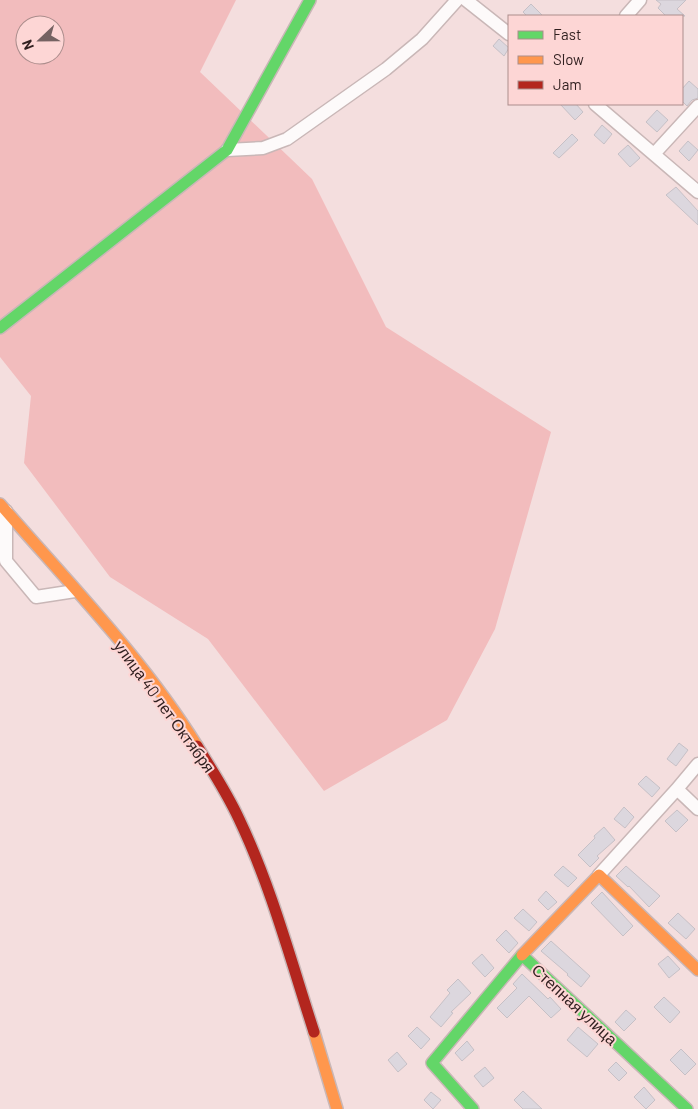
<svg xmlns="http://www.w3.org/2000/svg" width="698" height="1109" viewBox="0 0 698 1109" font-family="Barlow,sans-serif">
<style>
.green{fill:#f2bcbd;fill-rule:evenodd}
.building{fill:#dcd7de;stroke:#c6c0c6}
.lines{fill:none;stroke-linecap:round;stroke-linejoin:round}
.street-casing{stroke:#c9b7b7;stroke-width:15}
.fast-casing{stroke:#c9b7b7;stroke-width:14}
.slow-casing{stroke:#c9b7b7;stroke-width:14}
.jam-casing{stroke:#c9b7b7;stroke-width:14}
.street{stroke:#fdfafa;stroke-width:12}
.fast{stroke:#63d668;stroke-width:11}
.slow{stroke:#ff974d;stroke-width:11}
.jam{stroke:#b3261e;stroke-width:11}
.labels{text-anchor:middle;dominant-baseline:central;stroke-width:4;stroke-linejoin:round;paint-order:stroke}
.street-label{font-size:16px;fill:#301f1f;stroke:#fdd6d5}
</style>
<rect width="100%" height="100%" fill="#f4dede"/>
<path class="green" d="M0,0H236L200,72L312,179L386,327L551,432L495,629L447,720L324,791L208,639L110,577L24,463L31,396L0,357ZM25,25H55V55H25Z"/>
<path class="building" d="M656,0H686L677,9L685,16H666L658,8L661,4Z
M531,4L543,16H527L523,12Z
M499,39L509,48L504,56L493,46Z
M689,81L698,89V98L692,100L687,106L682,101V89Z
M560,104H576L583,112L575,120Z
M657,110L668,120L657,132L646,122Z
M602,125L612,134L604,144L594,135Z
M572,134L578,140L559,158L553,153Z
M688,141L698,150L689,161L679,151Z
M628,145L640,158L630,167L618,154Z
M676,187L698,211V225L666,195Z
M679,743L688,750L676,766L667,759Z
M646,776L660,788L652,797L638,784Z
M624,807L634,817L625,828L614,819Z
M677,810L688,820L676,832L665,821Z
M604,827L615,840L597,856L599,858L590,867L578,855L595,838L594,836Z
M563,866L577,878L568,887L554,875Z
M626,866L660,896L649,907L629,886L628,887L616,876Z
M546,891L557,902L548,910L538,900Z
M602,892L633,926L623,936L591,903Z
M523,909L537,922L529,931L514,918Z
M678,913L695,929L686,939L668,923Z
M506,930L518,943L509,953L496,940Z
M551,941L590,976L581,987L567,975L568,974L541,951Z
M482,954L494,968L485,977L472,963Z
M668,956L680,969L669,978L658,964Z
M522,974L548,999L550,997L561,1009L551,1018L529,996L507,1018L497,1008L517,988L513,984Z
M458,979L471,993L451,1012L453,1013L441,1027L430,1017L450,993L447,990Z
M664,997L680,1012L670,1023L654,1007Z
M626,1010L636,1019L624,1031L615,1022Z
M417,1027L430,1039L421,1049L408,1036Z
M578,1027L598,1044L587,1057L567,1040Z
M467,1041L474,1050L462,1061L455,1053Z
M681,1049L696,1064L685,1075L670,1060Z
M397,1052L407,1064L398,1072L388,1060Z
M616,1062L627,1073L619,1081L608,1070Z
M485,1067L494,1078L483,1087L474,1076Z
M644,1087L655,1100L646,1109L634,1097Z
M523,1091L542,1109H523L514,1100Z
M431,1092L441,1100L433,1109L424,1100Z"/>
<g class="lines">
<defs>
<path id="street" d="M466,0L509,34
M626,16L640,0
M595,104L698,192
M227,150L263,148L287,139L386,69L422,39L457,0
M654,154L698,106
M6,511V561L36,597L75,591
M677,789L698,764
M599,875L677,789L698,809"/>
<path id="fast" d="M0,328L227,150L310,0
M473,1109L432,1063L522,955L687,1109"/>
<path id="slow" d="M0,504C66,580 144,660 197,746
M522,955L599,875L698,970
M314,1032L337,1109"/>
<path id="jam" d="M197,746C212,770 227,793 239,819C271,886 291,961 314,1032"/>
</defs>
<use href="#street" class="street-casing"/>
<use href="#fast" class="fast-casing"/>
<use href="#slow" class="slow-casing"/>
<use href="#jam" class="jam-casing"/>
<use href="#street" class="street"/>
<use href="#fast" class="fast"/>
<use href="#slow" class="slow"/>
<use href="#jam" class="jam"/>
</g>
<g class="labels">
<g class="street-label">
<text transform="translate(165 706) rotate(54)">улица 40 лет Октября</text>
<text transform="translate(575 1004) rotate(43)">Степная улица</text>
</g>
</g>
<rect x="508" y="15" width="175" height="90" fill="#fdd6d5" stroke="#ab8d8c"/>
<rect x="518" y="31" width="25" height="8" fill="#63d668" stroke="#ab8d8c"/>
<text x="553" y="40" font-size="15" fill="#301f1f">Fast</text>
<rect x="518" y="56" width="25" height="8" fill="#ff974d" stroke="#ab8d8c"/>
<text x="553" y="65" font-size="15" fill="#301f1f">Slow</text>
<rect x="518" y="81" width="25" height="8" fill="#b3261e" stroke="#ab8d8c"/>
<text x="553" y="90" font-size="15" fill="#301f1f">Jam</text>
<g transform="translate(40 40) rotate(248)"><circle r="24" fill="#fdd6d5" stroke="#ab8d8c"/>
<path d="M0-4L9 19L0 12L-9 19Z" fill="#756262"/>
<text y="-8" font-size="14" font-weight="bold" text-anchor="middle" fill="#301f1f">N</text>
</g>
</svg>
